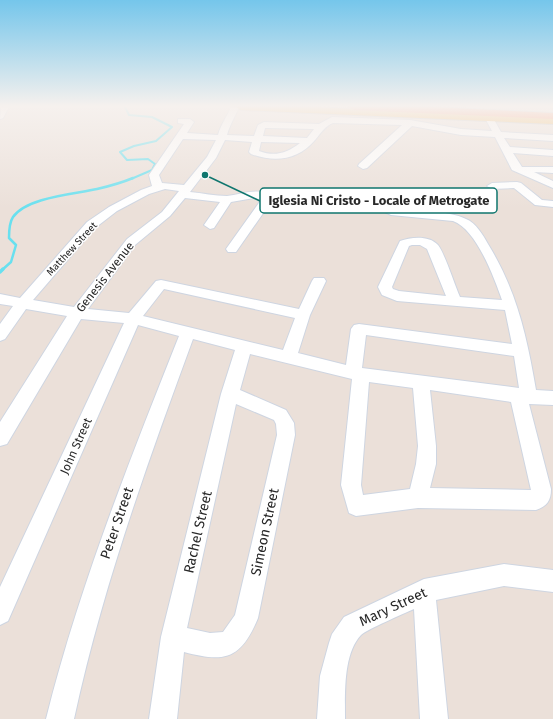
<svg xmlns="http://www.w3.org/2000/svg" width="553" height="719" viewBox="0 0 553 719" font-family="'Fira Sans',sans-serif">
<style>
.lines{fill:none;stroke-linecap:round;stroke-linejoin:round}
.stream-far2{stroke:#69e0ef;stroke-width:2}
.stream-far1{stroke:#69e0ef;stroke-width:2.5}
.stream{stroke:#69e0ef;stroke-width:3.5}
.minor-casing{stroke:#ced5e1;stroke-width:2}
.major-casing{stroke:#c3c3c3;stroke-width:2}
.highway-casing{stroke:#c3c3c3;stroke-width:2}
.minor{fill:#fff;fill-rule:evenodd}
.major{fill:#f2b656;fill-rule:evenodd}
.highway{fill:#ff814f;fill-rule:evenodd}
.labels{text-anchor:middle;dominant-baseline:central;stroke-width:3;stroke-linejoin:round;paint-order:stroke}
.far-street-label{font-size:10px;fill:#282828;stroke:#fff}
.street-label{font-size:12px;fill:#282828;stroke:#fff}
.near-street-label{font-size:14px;fill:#282828;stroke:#fff}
.leader{fill:none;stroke:#0f766e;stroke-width:1.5}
.callout-dot{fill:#0f766e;stroke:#fff;stroke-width:1.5}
.callout{fill:#fff;stroke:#0f766e;stroke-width:1.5}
.callout-label{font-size:13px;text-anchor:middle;font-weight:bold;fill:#282828}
</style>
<rect width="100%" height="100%" fill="#ebe0d9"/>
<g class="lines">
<path class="stream-far2" d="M125,107L129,115L152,117L172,127L156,141L134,146L120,152L127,160L148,159L155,164L152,170L131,179"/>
<path class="stream-far1" d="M2,270L11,262L16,245L9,238C9,231 9,223 13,217C27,197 75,194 97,189C110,186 121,183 133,178"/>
<path class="stream" d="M0,272L3,269"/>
<defs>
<path id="minor" d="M1,107H9L3,118L0,119Z
M231,107H239C235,117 230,124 227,135L254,136L258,125L264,122L319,124L332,117L410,120L461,129L492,131L485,118L489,115L492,116L501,132L553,135V141L504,138L510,147L553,150V156L513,153L522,167H553V173L534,172L553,181V188L512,170L495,137L461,135L412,126L367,168L363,169L358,166L359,164L402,125L333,123C325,126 321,133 315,140C298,160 275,163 251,154L249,152L252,142L225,140L216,158L190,192C202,193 215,196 227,196C241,195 262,185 273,199L236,252H228L226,249L261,200L254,198L231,202L214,228L210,229L204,225L220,202L185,198L170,216L135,245L88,309L129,313L156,281L161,280L299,309L312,281L314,278H324L326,281L310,315L298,353L346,365L351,329L354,325L359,324L512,344L505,310L397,301L382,295L378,287L400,241C411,237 429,235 438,245C445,254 455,286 460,297L502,300C494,277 476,229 453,221L391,215L385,212L391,209C412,211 449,210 466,219C476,223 483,235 488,244C517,291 527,337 536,390L553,391V405L529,404L551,489C551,501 547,506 536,510L418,508L356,516L349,513L341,485L352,379L250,354L240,390L286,410L294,423L295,435L258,618C241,659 225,663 184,652L177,719H149L161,637L221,394L235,350L193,339C147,464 102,589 74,719H46C79,587 129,462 179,336L138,325L8,621L0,625V587L124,323L81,319L7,444L0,446V422L67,316L26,309L5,339L0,341V324L13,306L0,304V294L20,298L87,222L109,207L141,190L152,186L149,175L184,124L178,123V119H190L194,122L187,133L218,135C221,124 227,117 231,107ZM265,128H266L314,129L307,138L263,136ZM183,139L216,140L207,157L184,185L162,183L159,175ZM261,142L300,143C287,153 275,157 259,151ZM165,189L179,191L162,212L127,239L74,307L33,300L95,228L117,211L149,194ZM412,245H420L427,249L446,296L399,291L393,289L392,287L409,246ZM164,289L295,318L283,350L143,316ZM366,335L514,356L519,388L362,368ZM369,382L413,388L418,446L416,464L410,489L363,495L361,485ZM430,390L511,402L531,490L430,488L436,464V446ZM236,404L274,420L276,424L277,435L235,615L223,632L210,633L187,628Z
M517,182L521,183L542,200L553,201V207L535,205L514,188L492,189L487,186L492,183Z
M504,564L553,570V592L504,586L436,600L448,719H420L414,609C403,614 368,629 361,635C343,654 345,694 345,719H317L320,676L329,643L332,634L344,617L424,579Z"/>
<path id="major" d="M236,107H313L553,118V124L241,110Z"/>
<path id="highway" d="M348,107H432L553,113V119L354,110Z"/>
</defs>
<use href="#minor" class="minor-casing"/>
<use href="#major" class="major-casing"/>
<use href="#highway" class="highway-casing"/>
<use href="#minor" class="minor"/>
<use href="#major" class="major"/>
<use href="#highway" class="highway"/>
</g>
<linearGradient id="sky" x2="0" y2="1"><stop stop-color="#75c6eb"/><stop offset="0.51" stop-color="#f6f1ee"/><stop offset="1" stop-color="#f6f1ee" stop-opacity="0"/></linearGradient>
<rect width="553" height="208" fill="url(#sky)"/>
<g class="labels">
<g class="far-street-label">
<text transform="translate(72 249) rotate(-47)">Matthew Street</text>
</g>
<g class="street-label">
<text transform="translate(105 277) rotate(-52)">Genesis Avenue</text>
<text transform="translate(76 446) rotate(-66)">John Street</text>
</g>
<g class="near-street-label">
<text transform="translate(117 523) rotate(-71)">Peter Street</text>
<text transform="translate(198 532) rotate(-77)">Rachel Street</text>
<text transform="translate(265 532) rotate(-78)">Simeon Street</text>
<text transform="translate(393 607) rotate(-25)">Mary Street</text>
</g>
</g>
<path class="leader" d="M205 175L260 201"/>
<circle class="callout-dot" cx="205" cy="175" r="4"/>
<rect class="callout" x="260" y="188" width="237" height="25" rx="4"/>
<g class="callout-label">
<text x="379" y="205">Iglesia Ni Cristo - Locale of Metrogate</text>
</g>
</svg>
